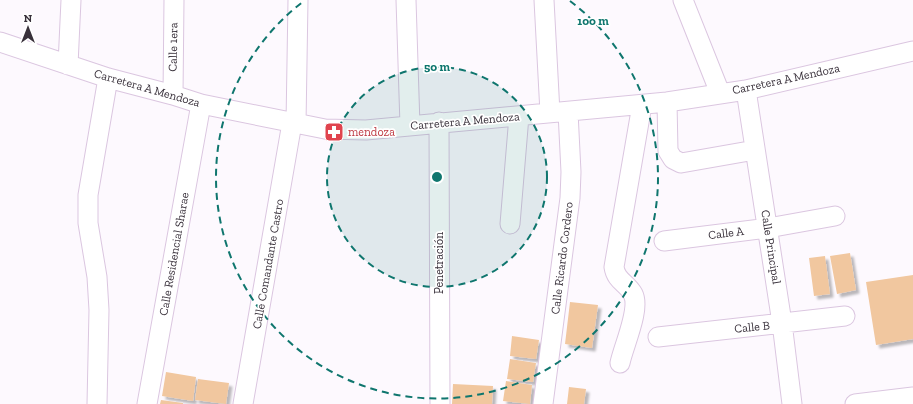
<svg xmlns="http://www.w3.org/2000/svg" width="913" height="404" viewBox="0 0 913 404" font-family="'Zilla Slab',serif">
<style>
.building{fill:#f1c79f;filter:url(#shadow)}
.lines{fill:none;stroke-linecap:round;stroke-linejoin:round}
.minor-casing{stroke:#dbc6e0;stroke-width:21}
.minor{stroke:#fff;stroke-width:19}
.ring{fill:none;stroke:#0f766e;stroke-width:2;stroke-dasharray:7 5}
.labels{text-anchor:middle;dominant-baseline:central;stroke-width:3.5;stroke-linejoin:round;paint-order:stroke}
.street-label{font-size:12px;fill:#38303a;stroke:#fff}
.health-label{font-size:12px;fill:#be3a42;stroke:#fff;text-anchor:start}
.centre{fill:#0f766e;stroke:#fff;stroke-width:2}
.ring-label{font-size:12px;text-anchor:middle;font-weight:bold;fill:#0f766e;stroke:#fff;stroke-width:3.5;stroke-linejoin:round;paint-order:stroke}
</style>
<defs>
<filter id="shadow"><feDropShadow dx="3.5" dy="3.5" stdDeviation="1" flood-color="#0004"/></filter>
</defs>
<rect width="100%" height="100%" fill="#fdf9fe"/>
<path class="building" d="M850,253L856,290L837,294L830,256Z
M825,256L830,294L814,296L809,258Z
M913,275V339L876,345L866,282Z
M570,302L598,305L592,348L565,344Z
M512,336L539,340L536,359L510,356Z
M510,359L536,363L533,382L507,379Z
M166,372L196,377L193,401L162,396Z
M198,379L229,383L226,404L195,400Z
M506,381L532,385L530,404L503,401Z
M453,384L493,386L492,404H452Z
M569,387L586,389L584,404H567Z
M161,400L183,403V404H160Z"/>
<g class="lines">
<defs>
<path id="minor" d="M406,0L410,126
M544,0L550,113
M683,0L720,93
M0,42L108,78L173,95L201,104L325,129L366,130L667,102L746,90L913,51
M68,65L71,0
M746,90L782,323L792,404
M173,95L174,0
M667,102L668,151L673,159L681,163L755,150
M439,122L440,404
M296,124L298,0
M510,224L519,116
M664,241L768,228L835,216
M658,337L845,316
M620,363C623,347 641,309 633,294C627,283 616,281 614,267L642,105
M97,404L99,310L97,277L88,223V195L108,78
M147,404L201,104
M243,404L292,123
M543,404L570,198L571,172L568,112
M855,404L913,397"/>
</defs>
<use href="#minor" class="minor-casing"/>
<use href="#minor" class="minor"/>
</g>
<circle cx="437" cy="177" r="110" fill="#0f766e" fill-opacity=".12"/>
<g class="ring">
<circle cx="437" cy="177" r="110"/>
<path d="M570 1A221 221 0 1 1 304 1"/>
</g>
<defs>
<symbol id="pharmacy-square" viewBox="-11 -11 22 22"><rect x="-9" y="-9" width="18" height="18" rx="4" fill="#e0444e" stroke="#fff"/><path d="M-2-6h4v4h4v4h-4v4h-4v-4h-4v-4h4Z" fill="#fff"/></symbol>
</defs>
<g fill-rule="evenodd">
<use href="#pharmacy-square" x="323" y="121" width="22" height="22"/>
</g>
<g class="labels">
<g class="street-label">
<text transform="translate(173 47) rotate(-89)">Calle 1era</text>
<text transform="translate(786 79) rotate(-12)">Carretera A Mendoza</text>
<text transform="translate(147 88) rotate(16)">Carretera A Mendoza</text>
<text transform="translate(465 121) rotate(-5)">Carretera A Mendoza</text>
<text transform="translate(726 233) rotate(-7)">Calle A</text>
<text transform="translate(771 247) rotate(81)">Calle Principal</text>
<text transform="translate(174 254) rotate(-80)">Calle Residencial Sharae</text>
<text transform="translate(562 258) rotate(-83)">Calle Ricardo Cordero</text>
<text transform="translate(439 263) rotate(-90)">Penetración</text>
<text transform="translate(268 264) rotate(-80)">Calle Comandante Castro</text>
<text transform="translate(752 327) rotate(-6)">Calle B</text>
</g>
<g class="health-label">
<text x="348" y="132">mendoza</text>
</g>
</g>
<circle cx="437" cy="177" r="6" class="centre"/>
<g class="ring-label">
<text x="593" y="25">100 m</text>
<text x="437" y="71">50 m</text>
</g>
<g transform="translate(28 28)" stroke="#ffffff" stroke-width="3" paint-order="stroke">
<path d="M0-3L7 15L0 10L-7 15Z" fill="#38303a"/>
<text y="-6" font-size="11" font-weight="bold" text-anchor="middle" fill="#38303a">N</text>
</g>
</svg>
